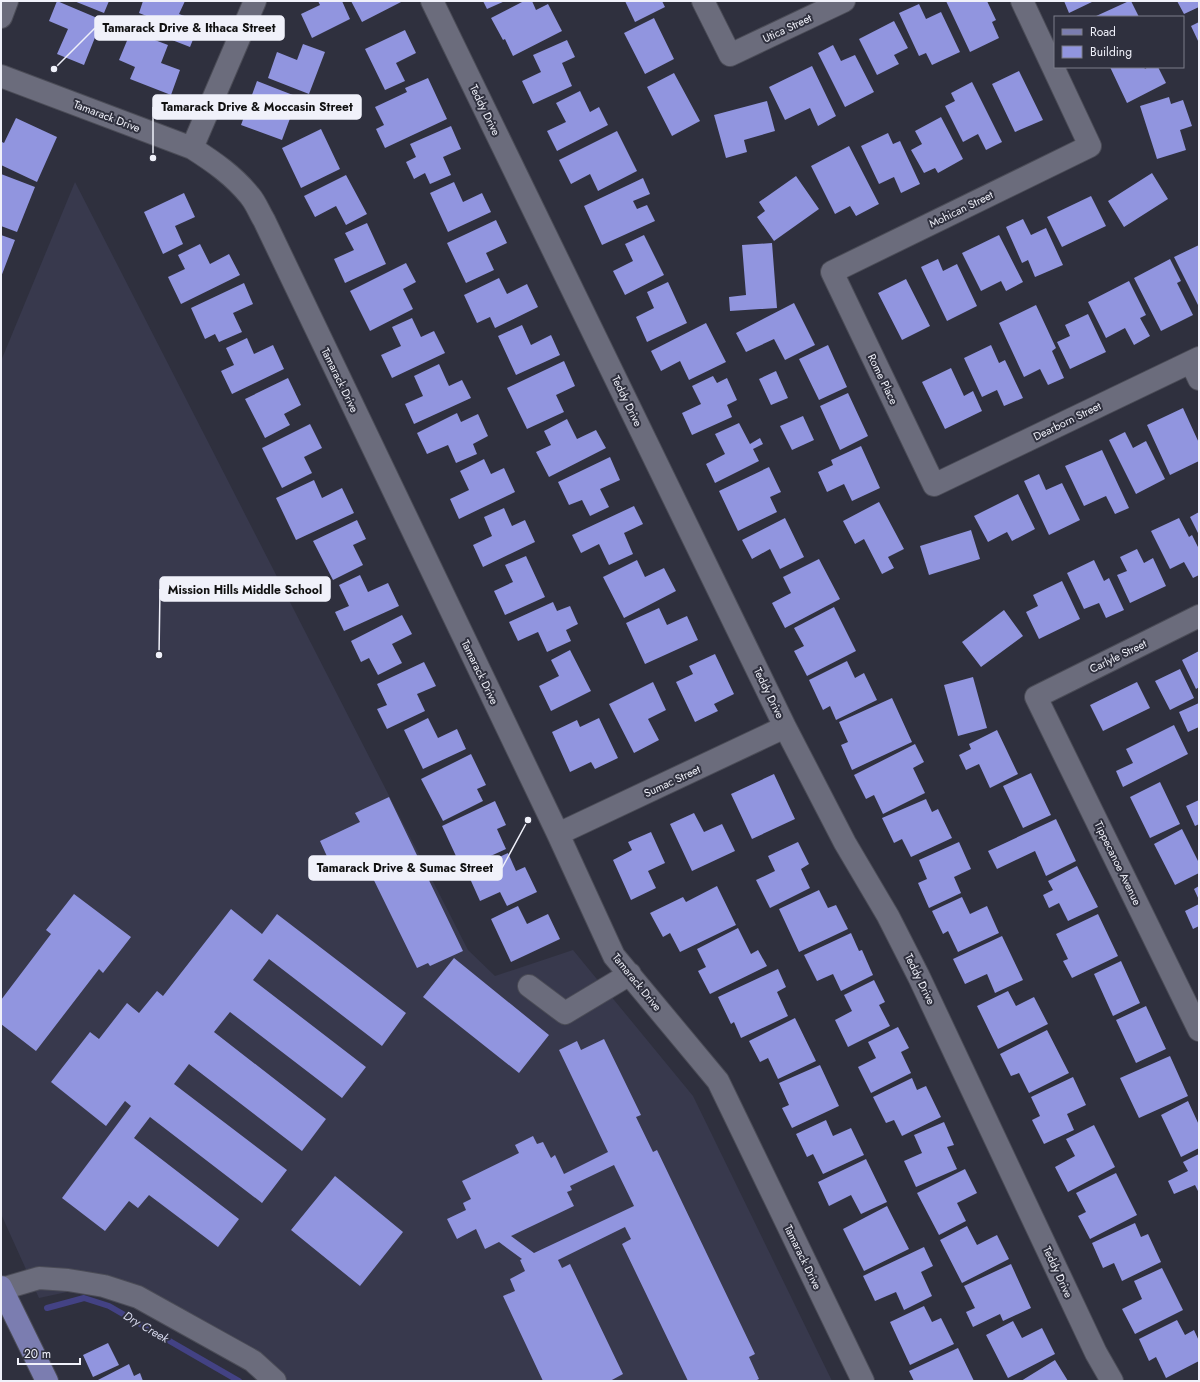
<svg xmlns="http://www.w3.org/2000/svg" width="1200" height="1382" viewBox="0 0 1200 1382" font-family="Jost,sans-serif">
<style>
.built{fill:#38394d}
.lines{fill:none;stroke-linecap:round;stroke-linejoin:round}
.stream{stroke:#434284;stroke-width:6}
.building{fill:#9195df;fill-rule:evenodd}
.minor-casing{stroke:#4b4c57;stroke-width:24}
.major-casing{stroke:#4b4c57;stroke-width:24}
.minor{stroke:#6b6c7c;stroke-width:22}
.major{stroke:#7b7db0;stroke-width:22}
.labels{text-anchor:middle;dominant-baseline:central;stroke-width:4;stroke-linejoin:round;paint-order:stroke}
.street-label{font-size:11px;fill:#f0f1fa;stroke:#2f303e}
.water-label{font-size:12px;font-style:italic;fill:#d7d9ed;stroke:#2f303e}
.leader{fill:none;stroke:#f0f1fa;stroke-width:1.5}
.callout-dot{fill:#f0f1fa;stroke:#2f303e;stroke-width:1.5}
.callout{fill:#f0f1fa;stroke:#f0f1fa;stroke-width:1.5}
.callout-label{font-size:12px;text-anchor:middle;font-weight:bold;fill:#111}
</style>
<rect width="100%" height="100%" fill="#2f303e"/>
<path class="built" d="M75,182L468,950L495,976L573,950L693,1096L832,1381H288L254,1354L155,1294L81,1289L39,1298L1,1214V361Z"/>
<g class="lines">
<path class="stream" d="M47,1308L84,1298L109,1306L239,1381"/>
</g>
<path class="building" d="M57,1L102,20L84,65L57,54L68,29L49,21Z
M74,1H109L104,13Z
M143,1H185L179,14L200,22L190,47L149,31L154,19L139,13Z
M318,1H342L350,19L312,38L301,14L320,5Z
M351,1H403L362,22Z
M483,1H505L487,9Z
M524,1H532L536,10L548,4L562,31L513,56L505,39L503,40L491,18Z
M625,1H662L665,7L635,22Z
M946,1H987L996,20L992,22L999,38L970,52Z
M1064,1H1094L1069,13Z
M1129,1H1131L1139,17H1094Z
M1177,1H1199V7L1184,14Z
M919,4L926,19L941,12L960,52L932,65L926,53L919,56L899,13Z
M654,18L674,59L645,74L624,33Z
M894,21L908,48L894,55L899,64L877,75L859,39Z
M1199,22V43L1191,26Z
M405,30L416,53L396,63L405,81L385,90L365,49Z
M131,31L168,45L161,63L180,70L171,95L130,79L135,67L119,60Z
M567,40L575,57L562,63L572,86L533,104L522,81L541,72L533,55Z
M303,44L325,52L309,94L268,78L277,52L297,60Z
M833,45L841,61L855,55L874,92L845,107L818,53Z
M812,66L836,116L818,126L810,108L785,120L769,87Z
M1110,67H1144L1145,69L1148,67H1158L1166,83L1127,103Z
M1019,71L1043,120L1015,132L992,84Z
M674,73L700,121L672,136L647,87Z
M428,78L447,119L385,148L376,129L384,125L375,107L407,92L405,88Z
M257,81L298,97L282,140L241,125Z
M972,82L1002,142L986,150L978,134L963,142L945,106L955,101L951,93Z
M580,91L590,112L599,107L608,125L557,151L547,131L566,122L556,103Z
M1169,97L1171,104L1183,100L1192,126L1180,130L1186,150L1157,159L1140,106Z
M767,101L775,131L744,140L747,152L726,158L714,115Z
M941,117L963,159L938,173L935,168L924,173L911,150L922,144L915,131Z
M16,118L57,137L37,182L1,165V144L2,142L4,143Z
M451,126L461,149L443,157L451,175L430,184L425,173L414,179L406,162L416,157L410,144Z
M321,129L340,169L301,188L282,148Z
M617,131L637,171L598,191L590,174L571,184L559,160Z
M888,133L893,144L900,141L920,184L901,193L894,177L879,184L861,146Z
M849,146L879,204L856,216L850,206L835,214L811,166Z
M1152,173L1168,199L1124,227L1108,201Z
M1,174L35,187L17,232L1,226Z
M346,175L367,214L346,225L336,206L315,217L304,196Z
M796,176L819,209L774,241L757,217L765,211L759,202Z
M643,178L650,194L633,201L637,209L647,205L655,221L602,245L584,206Z
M454,182L463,202L482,193L491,212L448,232L430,193Z
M184,193L195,217L175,226L183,244L163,254L144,212Z
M1091,196L1106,226L1062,247L1047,217Z
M1023,219L1031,235L1046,228L1063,265L1035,277L1028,260L1022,263L1006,227Z
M496,220L507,243L486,253L494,270L466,283L447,243Z
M367,223L386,264L345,283L334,259L354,250L345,233Z
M1,235L15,240L1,277Z
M644,235L664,275L625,295L613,271L633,261L625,244Z
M999,235L1023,282L1006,291L1001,281L981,291L962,253Z
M772,243L777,308L730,311L729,297L746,295L742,245Z
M200,244L210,264L229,254L240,275L181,304L168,277L185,269L178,255Z
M1199,245V307L1174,257Z
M938,259L943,271L957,264L977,306L947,321L921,267Z
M1170,259L1181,281L1177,283L1193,315L1161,331L1134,278Z
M406,263L416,282L403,289L413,309L370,331L350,291Z
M499,278L507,294L527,284L538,307L495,328L490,317L477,323L464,295Z
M906,279L930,326L902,340L878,293Z
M1129,281L1146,315L1140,318L1150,336L1134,345L1125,328L1106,338L1088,302Z
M668,282L687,323L647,342L636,317L654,308L647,292Z
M244,283L253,304L233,313L242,332L219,342L215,334L205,339L191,308Z
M794,303L815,345L785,360L774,339L746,352L736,333Z
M1036,305L1056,348L1052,351L1064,378L1048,385L1040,369L1024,377L999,323Z
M1088,314L1106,352L1070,369L1057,342L1070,336L1065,325Z
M412,318L421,337L434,331L445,353L392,378L381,355L401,346L392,327Z
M706,323L726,362L689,380L680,361L661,371L651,351Z
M522,325L531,345L551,335L560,355L516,375L498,336Z
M247,338L254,354L273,345L284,369L232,394L221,371L234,365L226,348Z
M828,345L847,387L819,400L799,359Z
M991,345L999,363L1005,360L1023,398L1004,406L997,390L982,397L964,358Z
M564,361L575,386L556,395L564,412L527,429L507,388Z
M439,364L449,386L462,380L471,398L414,424L405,404L423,396L414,376Z
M951,368L964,396L973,391L982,411L945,429L922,382Z
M776,371L788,398L771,405L759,379Z
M713,376L717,383L727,378L737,400L727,405L732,417L692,435L682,413L701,404L692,386Z
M288,378L301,405L284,414L290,425L265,438L245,399Z
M848,393L868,436L840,450L820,406Z
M1183,408L1199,443V461L1170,475L1147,425Z
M457,413L461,422L478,414L488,436L473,444L477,454L456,463L448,445L427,454L417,433Z
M803,416L814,440L792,450L780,426Z
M567,419L577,439L596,430L606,448L549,477L536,452L551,445L544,431Z
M739,423L750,444L760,438L763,444L753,449L759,461L715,483L706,464L725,454L715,434Z
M310,424L322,448L304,457L312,473L282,488L262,448Z
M1125,432L1133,448L1146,441L1165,479L1136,494L1109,440Z
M861,446L880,488L852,501L844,484L827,492L818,472L833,465L831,460Z
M1102,450L1129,508L1115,514L1106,496L1084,506L1065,466Z
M610,457L620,480L600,489L609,507L590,516L582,500L569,505L558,482Z
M484,459L491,474L504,468L515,492L459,519L450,499L469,490L460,471Z
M769,467L781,492L770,497L777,512L738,531L719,491Z
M1039,474L1046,490L1062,483L1080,520L1049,535L1024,481Z
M314,480L322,498L342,488L354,513L296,540L276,498Z
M1018,494L1035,529L1012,541L1007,532L988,542L974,516Z
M879,502L904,549L888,557L894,568L882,574L864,539L855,544L843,521Z
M634,506L643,524L624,533L633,554L609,565L599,544L581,553L572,535Z
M504,508L512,526L525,520L535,542L483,567L473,545L492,536L484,517Z
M1199,512V535L1190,517Z
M785,518L804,557L780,569L770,549L752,559L742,540Z
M1179,518L1189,537L1192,535L1199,549V575L1193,578L1184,562L1170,569L1151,531Z
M357,520L366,539L353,545L363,565L333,580L313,541Z
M971,530L980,559L929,575L920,546Z
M1137,549L1144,563L1153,558L1166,586L1130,603L1117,575L1127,571L1120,557Z
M526,556L545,597L505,615L494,591L513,582L505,565Z
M819,559L840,599L785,628L772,603L791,593L783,577Z
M637,560L645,577L664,568L676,591L624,618L603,577Z
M1094,560L1104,581L1109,578L1124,610L1106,618L1099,603L1084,609L1067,573Z
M360,575L368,592L388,583L399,606L344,631L335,612L349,606L339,585Z
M1062,581L1080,619L1039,639L1026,612L1038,606L1033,595Z
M553,602L557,611L570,606L578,624L566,630L571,641L547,652L538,632L518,641L509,622Z
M834,607L856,651L807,676L794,651L804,646L794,628Z
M659,608L667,625L687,616L698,640L645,664L626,623Z
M1004,610L1023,636L981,667L962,642Z
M402,615L412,634L392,644L402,663L378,675L369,658L361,662L351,641Z
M570,650L591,691L551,711L539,686L559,676L551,660Z
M1199,651V687L1196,689L1182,660Z
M715,654L734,694L714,704L718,711L695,722L676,682L693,674L689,666Z
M847,661L855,678L864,673L877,700L836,720L830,706L823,710L809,680Z
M424,662L436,686L417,694L425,711L387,729L377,709L387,705L377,684Z
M1180,669L1194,698L1170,710L1155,681Z
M973,677L987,728L958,736L944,685Z
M653,682L666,710L648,719L659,740L634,753L609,704Z
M1137,682L1150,708L1103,731L1090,705Z
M892,698L912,742L852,770L841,745L848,742L839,722Z
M1199,703V727L1188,732L1179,712Z
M428,718L438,738L457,729L466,749L423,769L404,730Z
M599,718L618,758L595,769L591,762L570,772L552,732L577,720L580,727Z
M1174,725L1188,754L1123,787L1116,771L1133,763L1126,749Z
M997,730L1018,774L990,788L979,764L966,770L959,755L971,749L969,744Z
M915,744L924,762L913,768L925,793L883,814L874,795L866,799L854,775Z
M471,754L486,785L477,789L483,801L443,821L421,779Z
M1031,773L1051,815L1023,828L1003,786Z
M774,774L795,819L752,839L731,794Z
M1160,782L1180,824L1150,838L1130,797Z
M389,797L463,951L430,966L428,963L417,968L364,860L335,874L320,841L360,822L355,813Z
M926,799L932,812L938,809L952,838L911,857L902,839L894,843L882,818Z
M1199,800V824L1195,826L1186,806Z
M495,801L506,825L497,829L506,849L462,869L442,826Z
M694,813L704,832L722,824L735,851L692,871L670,824Z
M1056,819L1076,861L1046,876L1035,851L997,869L988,851Z
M1182,829L1199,863V873L1175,885L1154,844Z
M651,832L665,863L648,871L656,888L631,900L613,860L632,850L628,842Z
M798,842L809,864L801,869L810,888L770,908L756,880L775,871L768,856Z
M959,842L971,869L954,877L961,893L929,908L918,883L927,879L919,860Z
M508,853L516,871L525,867L537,892L507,906L500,892L480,901L467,872Z
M1077,866L1098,907L1068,921L1059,903L1049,908L1043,895L1053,890L1048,881Z
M717,886L736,925L680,952L670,933L663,937L650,913L683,897L686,902Z
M1199,886V900L1194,889Z
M819,890L828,908L836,905L848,929L799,952L779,909Z
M74,894L131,937L103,973L99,969L36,1051L1,1024V1000L51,934L46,930Z
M962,897L970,914L987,906L999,933L958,952L948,931L943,934L932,911Z
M1199,904V926L1193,929L1185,911Z
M518,906L527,924L548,914L560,939L511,962L491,919Z
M231,909L262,934L277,914L406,1013L382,1046L269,959L253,980L366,1067L342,1098L230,1012L214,1032L326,1119L302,1151L189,1064L174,1084L287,1170L262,1203L150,1117L134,1138L239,1219L218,1247L149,1195L138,1208L129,1201L105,1231L62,1198L131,1106L125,1101L106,1126L51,1082L90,1032L99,1039L127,1003L139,1013L157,991L163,996Z
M1098,914L1118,956L1072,978L1063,961L1068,959L1056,934Z
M738,928L751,954L758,950L767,966L710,994L698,971L706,967L697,949Z
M851,933L859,951L862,950L873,975L841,991L833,974L817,981L804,955Z
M1002,936L1023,980L995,993L987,974L965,984L953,959Z
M454,958L549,1035L519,1073L423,997Z
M1121,961L1140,1003L1113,1016L1094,974Z
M778,969L786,987L777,992L788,1016L741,1038L734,1022L731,1024L718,997Z
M874,980L885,1002L879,1005L890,1026L848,1047L835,1020L852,1011L844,995Z
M1008,991L1016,1006L1034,997L1048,1024L998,1049L977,1006Z
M1146,1006L1166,1049L1136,1063L1116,1020Z
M795,1018L816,1061L778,1079L768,1058L760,1062L749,1041Z
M898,1027L909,1048L901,1052L911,1073L871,1093L858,1067L876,1058L868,1042Z
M1047,1030L1069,1073L1029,1093L1019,1073L1011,1076L1000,1054Z
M604,1039L641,1115L636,1117L653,1152L657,1150L755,1354L749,1357L759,1379L755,1381H688L622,1244L631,1239L625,1227L558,1260L562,1268L570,1264L623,1374L610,1381H543L503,1296L515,1291L510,1279L525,1271L520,1260L522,1259L499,1242L485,1249L476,1229L457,1239L447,1219L466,1210L463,1203L471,1199L462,1181L519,1153L515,1145L533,1136L537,1144L543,1142L551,1158L555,1155L564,1174L608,1152L559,1050L577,1041L581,1050ZM614,1165L634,1206L534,1253L511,1236L574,1206L567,1192L572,1190L570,1186Z
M1170,1056L1188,1096L1139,1118L1120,1078Z
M820,1065L839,1106L792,1128L782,1108L789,1105L779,1083Z
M1073,1077L1086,1105L1067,1114L1074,1130L1044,1144L1032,1120L1040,1116L1031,1097Z
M912,1078L917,1090L926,1086L941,1117L902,1136L894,1120L886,1123L873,1097Z
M1188,1101L1199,1125V1148L1181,1157L1161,1115Z
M826,1120L833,1136L851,1128L864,1155L823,1174L813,1154L807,1157L796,1134Z
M944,1122L954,1145L947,1147L957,1169L916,1187L904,1161L922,1153L914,1135Z
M1094,1125L1115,1167L1068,1192L1055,1167L1075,1156L1066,1139Z
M1199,1154V1193L1195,1185L1174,1194L1168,1181L1188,1171L1183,1162Z
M866,1159L887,1202L861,1214L851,1195L829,1206L818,1182Z
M965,1169L977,1193L957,1203L966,1221L939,1235L917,1193Z
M1116,1173L1137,1215L1090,1239L1078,1216L1086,1212L1076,1193Z
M335,1176L403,1232L360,1286L291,1230Z
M887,1206L909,1249L864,1271L843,1229Z
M1135,1223L1141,1237L1148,1234L1161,1262L1122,1281L1114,1263L1103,1268L1092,1243Z
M967,1226L977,1245L997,1235L1009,1259L962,1283L940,1240Z
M924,1247L933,1266L921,1272L932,1296L904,1310L896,1292L875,1301L863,1276Z
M1011,1264L1031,1308L1003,1321L1000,1314L973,1327L966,1312L975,1308L964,1286Z
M1162,1268L1183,1310L1135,1334L1122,1309L1142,1299L1134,1281Z
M924,1306L932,1322L941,1318L954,1344L910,1365L890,1322Z
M1177,1320L1185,1335L1194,1330L1199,1341V1361L1166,1378L1156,1357L1149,1361L1139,1339Z
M1013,1321L1022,1338L1042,1328L1055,1354L1008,1378L986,1335Z
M108,1343L119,1365L93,1377L83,1355Z
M958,1348L974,1381H914L909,1371Z
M1055,1360L1068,1381H1021Z
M129,1364L134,1376L140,1373L143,1381H96Z"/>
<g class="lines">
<defs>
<path id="minor" d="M432,1L785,727L845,843L888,916L919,977L1096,1353L1112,1381
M703,1L730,55L844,1
M1022,1L1090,146L832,272L934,485L1199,358
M1,17L7,1
M1,76L192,148C214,162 234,176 250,196C256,203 259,212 264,220L558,834L614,956L718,1081L863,1381
M192,148L255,1
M1191,362L1199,379
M1199,616L1036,697L1199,1030
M558,834L785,727
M529,986L565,1013L630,974
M2,1289L39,1278L68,1280L104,1286L138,1297L253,1361L275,1381"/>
<path id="major" d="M1,1287L47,1381"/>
</defs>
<use href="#minor" class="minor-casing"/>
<use href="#major" class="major-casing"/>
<use href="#minor" class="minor"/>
<use href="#major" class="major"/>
</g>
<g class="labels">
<g class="street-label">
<text transform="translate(787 28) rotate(-25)">Utica Street</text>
<text transform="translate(485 110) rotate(64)">Teddy Drive</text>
<text transform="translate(107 116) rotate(21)">Tamarack Drive</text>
<text transform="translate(961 209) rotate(-26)">Mohican Street</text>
<text transform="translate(883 379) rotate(64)">Rome Place</text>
<text transform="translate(340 380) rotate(64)">Tamarack Drive</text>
<text transform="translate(627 401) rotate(64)">Teddy Drive</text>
<text transform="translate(1067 421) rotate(-26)">Dearborn Street</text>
<text transform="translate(1118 656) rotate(-26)">Carlyle Street</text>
<text transform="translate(480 672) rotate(64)">Tamarack Drive</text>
<text transform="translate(769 693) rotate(64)">Teddy Drive</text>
<text transform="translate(672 781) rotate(-25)">Sumac Street</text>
<text transform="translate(1118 863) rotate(64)">Tippecanoe Avenue</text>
<text transform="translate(920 979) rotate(64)">Teddy Drive</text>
<text transform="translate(637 982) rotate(51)">Tamarack Drive</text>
<text transform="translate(803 1257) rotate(64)">Tamarack Drive</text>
<text transform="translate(1058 1272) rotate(65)">Teddy Drive</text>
</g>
<g class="water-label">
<text transform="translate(146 1327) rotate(30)">Dry Creek</text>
</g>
</g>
<path class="leader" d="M54 69L95 28M153 158L153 107M159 655L160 589M528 820L502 868"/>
<g class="callout-dot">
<circle cx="54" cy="69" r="4"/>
<circle cx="153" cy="158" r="4"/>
<circle cx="159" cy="655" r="4"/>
<circle cx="528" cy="820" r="4"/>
</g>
<g class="callout">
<rect x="95" y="16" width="189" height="24" rx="4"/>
<rect x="153" y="95" width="208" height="24" rx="4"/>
<rect x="160" y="577" width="170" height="24" rx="4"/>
<rect x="309" y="856" width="193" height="24" rx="4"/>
</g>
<g class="callout-label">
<text x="189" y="32">Tamarack Drive &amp; Ithaca Street</text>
<text x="257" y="111">Tamarack Drive &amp; Moccasin Street</text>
<text x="245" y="594">Mission Hills Middle School</text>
<text x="405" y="872">Tamarack Drive &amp; Sumac Street</text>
</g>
<rect width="1200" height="1382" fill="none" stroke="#f0f1fa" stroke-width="4"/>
<rect x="1054" y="16" width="130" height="52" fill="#2f303e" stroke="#7c7d89"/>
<rect x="1062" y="29" width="20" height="6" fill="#7b7db0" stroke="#7c7d89"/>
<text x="1090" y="36" font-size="12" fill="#f0f1fa">Road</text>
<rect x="1062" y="46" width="20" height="12" fill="#9195df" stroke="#7c7d89"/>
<text x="1090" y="56" font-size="12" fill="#f0f1fa">Building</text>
<path d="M18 1358v6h62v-6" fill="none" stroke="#f0f1fa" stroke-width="2"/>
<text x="24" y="1358" font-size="12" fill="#f0f1fa" stroke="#2f303e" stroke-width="3" paint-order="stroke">20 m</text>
</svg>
